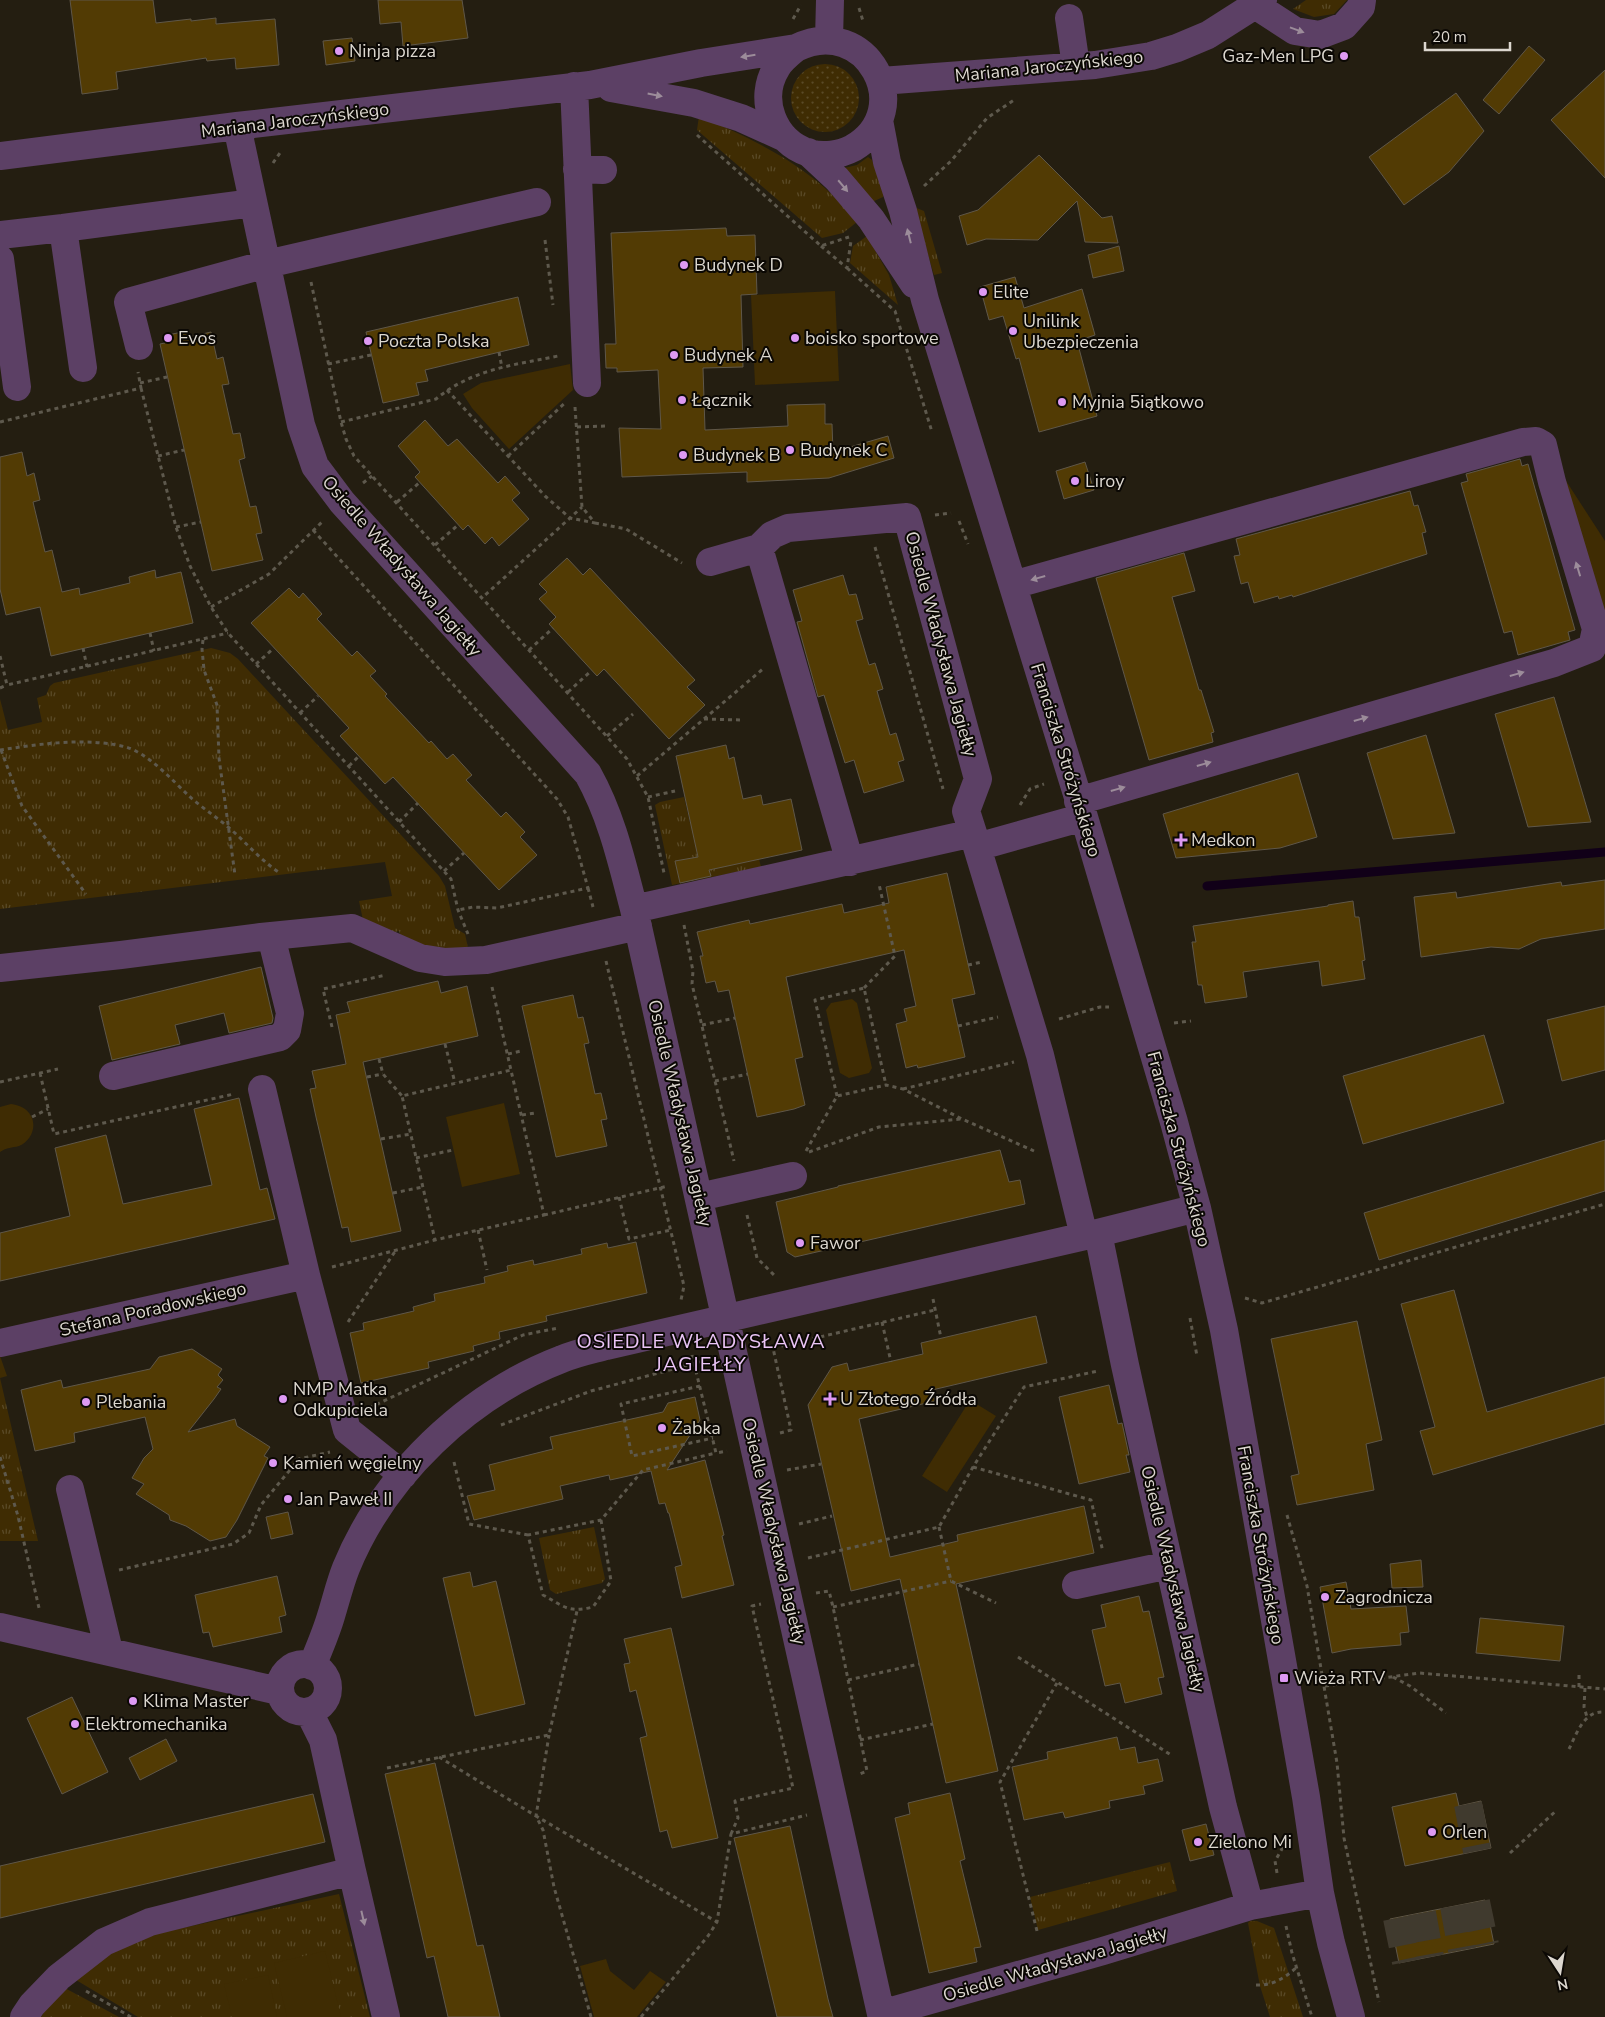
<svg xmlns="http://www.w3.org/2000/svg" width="1605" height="2017" viewBox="0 0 1605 2017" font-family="'Nunito Sans',sans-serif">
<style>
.grass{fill:url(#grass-tufts)}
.park{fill:#3f2c03}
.garden{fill:url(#garden-dots)}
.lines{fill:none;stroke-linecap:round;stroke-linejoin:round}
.stream{stroke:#110018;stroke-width:9}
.building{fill:#523b04;stroke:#5f5749}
.minor-tunnel{stroke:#403a2e;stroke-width:28;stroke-dasharray:28 14;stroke-linecap:butt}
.path{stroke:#5e594d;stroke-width:3;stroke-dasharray:4 4;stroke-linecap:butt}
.minor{stroke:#5c4065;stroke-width:28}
.oneway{fill:#9c8c9a}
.poi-dot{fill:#dd99f3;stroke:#0b0804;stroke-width:2}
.labels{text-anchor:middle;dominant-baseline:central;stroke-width:4;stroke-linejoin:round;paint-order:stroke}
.poi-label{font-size:18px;fill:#dcd7cf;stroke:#0b0804;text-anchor:start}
.street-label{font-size:18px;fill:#dcd7cf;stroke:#0b0804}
.quarter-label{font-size:20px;letter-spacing:1px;fill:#ebc5f7;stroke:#0b0804}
</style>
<defs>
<pattern id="grass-tufts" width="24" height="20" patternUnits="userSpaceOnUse" patternTransform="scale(1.25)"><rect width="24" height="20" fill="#3f2c03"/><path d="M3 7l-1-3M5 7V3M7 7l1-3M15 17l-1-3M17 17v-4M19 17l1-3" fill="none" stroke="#5a4a27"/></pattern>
<pattern id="garden-dots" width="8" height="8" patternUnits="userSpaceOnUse" patternTransform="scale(1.25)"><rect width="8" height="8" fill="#3f2c03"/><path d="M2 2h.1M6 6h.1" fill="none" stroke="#5a4a27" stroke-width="1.8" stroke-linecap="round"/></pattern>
</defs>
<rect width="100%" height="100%" fill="#241e11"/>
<path class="grass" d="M1306,0H1347L1334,14L1314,17L1293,9Z
M699,116C758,141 816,169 857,222L843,233L822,238L697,130Z
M868,157L872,160L884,194L883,197L872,202L844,168L857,165Z
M914,207L924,211L942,273L934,275Z
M867,236L889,275L898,305L850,263L853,246Z
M211,648L230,653L238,659L439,876L445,886L455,928L465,934L468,948L410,966L399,931L367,939L359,901L392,896L385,862L0,909V699L8,730L42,722L37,698L46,695L50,686L54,683Z
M684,797L690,823L704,820L759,859L761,867L672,885L655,805L660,802Z
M0,1356L7,1376L0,1378L38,1541H0Z
M594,1527L605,1579L602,1583L556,1594L550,1590L539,1538Z
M1170,1862L1177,1891L1038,1930L1030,1897Z
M339,1894L370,2017H138L71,1977L115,1950L159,1933Z
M1250,1921H1257L1274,1928L1303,2017H1270L1260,1986L1248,1923Z
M61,1986L119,2017H41Z"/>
<path class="park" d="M835,291L839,381L755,385L751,295Z
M570,364L573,390L509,449L472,408L463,394L481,383Z
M1559,470L1605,541V630Z
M852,999L857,1003L872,1068L869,1073L849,1078L840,1073L826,1010L831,1003Z
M504,1103L520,1174L462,1187L446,1117Z
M11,1104C19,1105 27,1108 31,1116C37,1127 31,1141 19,1146C12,1148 7,1147 0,1152V1107Z
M970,1400L996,1416L947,1492L922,1476Z
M325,1951L341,2017H287L274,1963Z
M606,1959L610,1971L634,1990L650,1971L666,1982L637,2017H594L580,1966Z
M268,1975L277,2017H232L224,1984Z"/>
<path class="garden" d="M791 98a34 34 0 1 1 68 0a34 34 0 1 1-68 0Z"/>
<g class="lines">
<path class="stream" d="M1207,886L1605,852"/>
</g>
<path class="building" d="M70,0H153L156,23L191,19V21L216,18V24L275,19L279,65L236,69L235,58L207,61L206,58L116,72L118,89L82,94Z
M378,0H462L468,38L403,46L401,22L380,24Z
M352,38L355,61L326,65L323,41Z
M1529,46L1545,60L1499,114L1483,100Z
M1605,70V178L1551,120Z
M1456,93L1484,131L1449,172L1404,205L1369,157Z
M1039,155L1102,218L1112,216L1118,243L1085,242L1077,201L1038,240L986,239L967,245L959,216L978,210Z
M726,228L727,236L755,235L757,294L741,295L743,367L703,368L705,430L788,426L787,405L825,404V424H832L833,452L888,436L894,458L829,478L747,482V472L622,477L619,428L661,429L658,370L617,372V368H606L605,344H616L611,233Z
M1119,246L1124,271L1093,278L1088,255Z
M1015,277L1024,308L1082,289L1095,335L1077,341L1097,416L1039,432L1019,358L1016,359L1003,316L989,320L980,287Z
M518,297L529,345L425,370L428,381L416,383L419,395L383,403L366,332Z
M187,331L189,337L211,332L217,359L223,357L229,384L222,385L233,434L240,433L245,458L239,460L250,507L256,506L262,533L256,534L263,560L212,571L160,344L165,343L163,336Z
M425,420L448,446L457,439L498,483L505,476L520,493L512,500L529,519L499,546L492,537L485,544L468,525L463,530L415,477L420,472L398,446Z
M22,452L27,476L34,473L40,500L33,502L45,552L52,550L62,592L79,588L80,595L130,583L129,577L155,570L156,578L181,572L193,623L51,656L40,607L6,615L0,589V457Z
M1520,459L1522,466L1528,464L1575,630L1568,632L1570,640L1518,655L1512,631L1504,633L1461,483L1468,481L1466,474Z
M1085,462L1094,490L1064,499L1056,471Z
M1410,491L1414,506L1418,505L1426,532L1422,533L1427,554L1293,597L1292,595L1279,599L1278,596L1254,603L1248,582L1241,584L1234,556L1240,555L1236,539Z
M1184,553L1195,591L1172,597L1199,690H1201L1214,732L1211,733L1213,742L1149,760L1096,578Z
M567,558L583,575L590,568L695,680L687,687L705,705L669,739L604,669L597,676L549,624L556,617L539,599L547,592L539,584Z
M843,575L849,595L856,594L863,619L856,621L869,665L875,663L883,689L877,691L890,735L896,733L904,760L898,762L904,781L864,793L854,760L845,763L824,695L818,697L797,622L802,621L793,590Z
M289,588L299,598L303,593L322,614L317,619L352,656L357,651L376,671L370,676L387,694L385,696L429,743L431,741L447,759L453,754L472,775L466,780L501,817L506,812L525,832L520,837L537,855L499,890L393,777L385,784L340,736L349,728L251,623Z
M1554,697L1591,822L1528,827L1495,714Z
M1426,735L1455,833L1393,839L1367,753Z
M726,745L729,759L734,757L743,799L761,795L763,805L791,799L802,850L709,870L711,876L680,883L675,861L698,857L676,756Z
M1298,773L1317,837L1280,848L1176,858L1163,814Z
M947,873L975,994L952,999L965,1057L918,1068L917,1065L906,1068L896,1024L907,1021L904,1009L916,1006L904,950L786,977L803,1057L795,1059L805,1105L794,1109L757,1117L729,990L718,992L715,981L706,983L700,956H703L697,932L749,920L750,924L842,904L844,913L889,903L886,887Z
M1605,880V929L1541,939L1519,949L1491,947L1421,957L1414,897L1456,892L1457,898L1561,882L1562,886Z
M1353,901L1355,917H1359L1365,960L1362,961L1365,979L1322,986L1319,961L1243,972L1247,997L1205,1003L1202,985H1198L1192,942H1196L1193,926L1328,906V905Z
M261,967L273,1018L272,1023L229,1033L224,1013L175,1025L180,1044L112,1060L99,1006Z
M438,981L441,993L467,986L478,1036L363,1062L401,1231L351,1242L348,1227L342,1228L316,1117L310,1089L316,1088L312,1071L346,1064L336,1015L350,1012L347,1002Z
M573,995L578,1018L583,1017L589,1043L584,1044L595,1094L601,1093L607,1119L601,1120L607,1146L556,1157L522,1006Z
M1605,1006V1070L1562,1081L1547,1020Z
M1484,1035L1504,1103L1363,1144L1343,1076Z
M239,1098L260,1190L267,1188L275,1219L0,1281V1233L70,1216L55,1148L106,1135L123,1204L212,1185L194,1109Z
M1605,1140V1191L1379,1260L1364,1213Z
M1000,1150L1009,1182L1020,1180L1025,1204L795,1257L787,1252L776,1202L838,1187V1186Z
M636,1242L647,1293L546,1316L547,1321L499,1332L500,1339L473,1346L474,1351L428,1362L429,1368L361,1383L350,1333L364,1330L363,1323L414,1311L413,1307L435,1301L434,1294L485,1283L484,1277L508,1271L507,1266L533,1260L534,1265L582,1254L581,1249L607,1243L608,1248Z
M1454,1290L1487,1412L1605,1377V1424L1433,1475L1420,1431L1435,1427L1401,1304Z
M1036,1316L1047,1363L932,1390L935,1401L859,1419L890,1557L958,1541L957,1535L1084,1506L1094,1553L956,1584L998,1771L946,1783L900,1579L851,1591L808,1405L832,1367L847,1363L849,1371L923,1354L921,1343Z
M1357,1321L1382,1440L1366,1444L1374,1490L1297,1505L1291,1476L1299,1474L1271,1339Z
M192,1349L222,1369L218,1375L223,1380L217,1387L221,1389L214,1399L188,1432L235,1419L237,1426L270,1447L264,1456L268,1458L237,1520L226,1537L210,1541L186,1526L170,1520L169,1515L136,1494L144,1484L132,1478L144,1458L153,1449L145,1417L74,1433L75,1442L35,1451L21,1390L61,1380L63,1388L150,1369L159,1357Z
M1109,1385L1118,1424L1122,1423L1129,1455H1126L1130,1472L1079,1484L1059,1397Z
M695,1397L700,1420L667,1470L705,1460L724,1535L722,1536L734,1585L682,1598L675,1567L682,1565L669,1513H668L665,1503L659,1504L651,1471L610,1480L609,1475L560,1486L563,1499L474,1520L467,1496L495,1490L489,1465L553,1449L550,1437L663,1412L668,1403Z
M288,1512L293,1534L271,1539L266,1517Z
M1421,1560L1423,1587L1392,1588L1390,1564Z
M470,1572L473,1587L496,1581L525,1704L475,1716L443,1578Z
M277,1576L286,1615L279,1617L282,1632L213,1647L209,1632L203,1633L195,1595Z
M1346,1582L1351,1609L1406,1606L1409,1632L1400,1633L1401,1645L1351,1649L1332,1653L1320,1587Z
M1139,1596L1143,1612L1149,1611L1164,1677L1158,1678L1162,1694L1125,1703L1120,1683L1105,1686L1092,1630L1106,1627L1101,1605Z
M1480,1618L1564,1626L1560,1661L1476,1653Z
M671,1628L718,1838L672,1848L667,1830L660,1832L640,1738L647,1736L636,1690L630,1692L624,1664L630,1663L624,1639Z
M72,1697L108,1772L62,1794L27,1718Z
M1117,1737L1120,1750L1135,1747L1138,1763L1158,1759L1163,1781L1143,1786L1145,1794L1109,1801L1110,1808L1065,1818L1063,1812L1024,1820L1012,1767L1048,1759L1047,1752Z
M166,1739L177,1761L140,1780L129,1758Z
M435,1763L477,1946L483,1945L500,2017H448L434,1956L427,1958L385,1774Z
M950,1793L965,1859L960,1861L981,1947L974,1948L977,1962L929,1973L895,1818L910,1814L908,1803Z
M1456,1793L1459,1806L1481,1801L1491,1848L1405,1866L1392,1807Z
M313,1794L325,1842L0,1918V1866Z
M1206,1824L1214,1855L1190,1861L1182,1830Z
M790,1826L828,1999L833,2017H777L734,1838Z
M1485,1900L1494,1944L1399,1963L1390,1919Z"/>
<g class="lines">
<path class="minor-tunnel" d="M1468,1804L1477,1851
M1476,1902L1485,1945
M1454,1906L1462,1950
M1422,1913L1430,1957
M1397,1918L1406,1962"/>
<path class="path" d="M859,8L863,21
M793,19L801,5
M697,135L821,246L849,237
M273,163L282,150
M924,186L951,161L987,118L1014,100
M545,240L553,305
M821,246L847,268L851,241
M847,268L895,311L932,432
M311,282L341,422L346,439L354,456L627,759L648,797L664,873
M499,352L502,368
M328,364L371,355
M140,383L167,377
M141,388L176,527L190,566L211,607L228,633L451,879L458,910L468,934
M447,390L545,496L570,518L483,597
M575,407L582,507L595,523L570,518L582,507
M0,422L141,388L138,372
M341,422L436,399C472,369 514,365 558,356
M577,427L605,426
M158,456L184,450
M508,456L566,402
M363,483L372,476
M397,502L419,483
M935,515L951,513
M959,521L968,544
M595,523L626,529L682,563
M176,527L201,522
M313,530L557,799L568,817L588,888L497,908L473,907L458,910
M435,545L458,525
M875,547L943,789
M211,607L269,574L322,522
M150,633L154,651
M203,640L202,649L204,670L217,705L219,758L235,875
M83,648L87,667
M529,650L553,628
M0,656L7,685L228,633
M256,664L274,648
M0,688L7,685
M568,692L591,671
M300,713L318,696
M704,719L741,720
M607,736L633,714
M0,750C40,744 86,737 126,747C149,754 172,780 189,796C201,807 215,816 228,827C246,842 260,860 280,873
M1,750L22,806L86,894
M349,766L359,756
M637,776L764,668
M648,797L675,791
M1020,805L1030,789L1044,784
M399,822L418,803
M444,871L464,853
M588,888L593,907
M684,925L693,971L692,984L734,1161
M606,961L684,1286L681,1300
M968,965L982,962
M492,987L544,1215L435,1240L402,1096L511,1070
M864,988L895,956L879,884
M1059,1019L1100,1007H1109
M1174,1023L1191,1021
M702,1025L735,1018
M958,1026L998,1017
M332,1027L323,989L386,975
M445,1044L455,1083
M508,1054L521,1051
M379,1059L383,1074L402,1096
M40,1073L54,1134L234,1094
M367,1077L383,1074
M715,1081L748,1074
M0,1082L58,1069
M903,1089L1014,1062
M837,1096L815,1000L864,988L886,1085
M522,1115L535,1113
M32,1117L48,1109
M381,1139L411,1134
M806,1151L837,1096L886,1085L903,1089L962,1119L1034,1151
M809,1152L879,1127L961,1119
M416,1158L453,1150
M393,1193L423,1187
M619,1197L629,1239L671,1230
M544,1215L668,1186
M747,1215L757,1258L776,1277
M478,1230L487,1270
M332,1267L435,1240
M1245,1298L1262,1303L1605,1204
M933,1299L941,1338
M1190,1318L1197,1356
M348,1322L396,1250
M882,1322L891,1362
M762,1341L773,1348
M692,1355L716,1453L727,1451
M700,1386L621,1404L632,1456L713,1438
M369,1408L523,1335L558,1328
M501,1425L591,1391L707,1360
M780,1433L791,1430L773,1348L935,1310
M0,1457L18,1516L39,1608
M454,1462L469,1524L528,1535
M973,1467L1091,1500L1103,1552
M787,1470L821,1464
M1287,1515L1307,1586L1337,1763L1344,1838L1379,2002
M601,1520L611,1581L593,1607C568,1613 565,1607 543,1595L528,1535L601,1520L643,1470L716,1453
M799,1524L832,1516
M939,1527L951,1581L996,1603
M808,1558L939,1527L973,1467L1024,1387L1098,1371
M119,1570L233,1544L249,1533L261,1505L299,1459L330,1452
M816,1593L829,1591L833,1607L867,1771L857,1775
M833,1607L951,1581
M1018,1657L1171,1755
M1393,1677L1410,1686L1446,1713
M848,1680L919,1664
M1325,1686L1419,1673L1605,1689
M1579,1687V1672
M1585,1688L1584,1707L1587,1717
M860,1740L933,1724
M1569,1749C1577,1733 1584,1710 1605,1712
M439,1757L536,1816L549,1735
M387,1768L549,1735L577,1611
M731,1834L738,1818L735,1801L793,1788L752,1606L761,1604
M1510,1853L1557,1810
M1277,1873L1275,1861L1283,1847
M1286,1926L1292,1953L1312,2017
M1037,1931L1000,1782L1057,1683
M1256,1985C1272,1986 1285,1978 1297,1967
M86,1991L131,2017
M591,2017L554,1887L543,1830L536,1816L717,1922
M641,2017L708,1936L717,1922L731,1834L807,1815"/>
<path class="minor" d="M1255,5L1295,31L1320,35L1344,26L1361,7L1362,0
M1069,18L1076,66
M829,40L830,0
M881,81L1095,65L1151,56L1177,48L1208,35L1263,0
M574,86L587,383
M611,88L694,103L741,118L783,137
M879,120L887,162L903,211L925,300L1084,817L1174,1122L1197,1208L1224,1330L1306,1797L1320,1893L1331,1943L1351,2017
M237,126L301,425L315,466L342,502L588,774C612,817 622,863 634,909L881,2014
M808,152L837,179L871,219L914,284
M0,156L237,126L590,85L701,63L796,48C866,13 919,110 853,148C840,155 823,157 809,153C773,141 757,99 777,67C782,59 789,54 796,48
M577,169L603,170
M0,235L63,228
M0,259L17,387
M139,346L128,302L267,264L537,202
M83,368L63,228L253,203
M710,562L759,548
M1013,585L1523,442L1536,441L1543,445L1552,482L1596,629L1592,648L1554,663L1078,801
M977,847L1040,1055L1084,1236
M850,862L759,548L772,535L788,528L907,517L978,779L966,811L973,833
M634,909L973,833L977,847L1084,817
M0,968L121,955L261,937L352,928L420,958L445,962L486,960L638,926
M113,1076L280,1037L287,1030L290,1013L271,936
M262,1089L306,1275
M699,1197L793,1176
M1098,1233L1125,1365L1223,1807L1250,1906
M0,1343L306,1275L347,1430L403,1475
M70,1489L109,1651
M1076,1585L1169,1565
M0,1627L279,1691
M280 1688a24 24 0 1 1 48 0a24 24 0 1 1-48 0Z
M312,1666C319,1649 326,1633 331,1616C336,1600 340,1583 346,1568C384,1475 468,1395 562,1359C576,1353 591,1350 606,1346L1098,1233L1197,1208
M352,1871L386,2017
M881,2014L1103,1951L1250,1906L1320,1893
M24,2017L32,2005L59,1977L104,1942L150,1922L352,1871L323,1740L309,1712"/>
</g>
<defs><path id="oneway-solid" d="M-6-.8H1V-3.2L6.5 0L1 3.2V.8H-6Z" transform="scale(1.25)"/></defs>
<g class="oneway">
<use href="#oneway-solid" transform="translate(1297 30) rotate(20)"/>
<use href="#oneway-solid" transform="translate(748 56) rotate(171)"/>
<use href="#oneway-solid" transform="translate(655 95) rotate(11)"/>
<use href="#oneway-solid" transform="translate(843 186) rotate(50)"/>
<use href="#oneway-solid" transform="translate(909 236) rotate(-104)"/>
<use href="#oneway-solid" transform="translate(1578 569) rotate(-107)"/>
<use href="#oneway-solid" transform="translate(1038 578) rotate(164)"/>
<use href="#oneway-solid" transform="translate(1517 674) rotate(-16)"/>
<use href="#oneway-solid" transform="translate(1361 719) rotate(-16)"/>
<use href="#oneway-solid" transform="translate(1204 764) rotate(-16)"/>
<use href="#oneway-solid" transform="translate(1118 789) rotate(-16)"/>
<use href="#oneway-solid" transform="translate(363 1918) rotate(77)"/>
</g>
<g class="poi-dot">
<circle cx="339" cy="51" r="5"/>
<circle cx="1344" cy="56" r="5"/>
<circle cx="684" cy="265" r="5"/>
<circle cx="983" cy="292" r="5"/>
<circle cx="1013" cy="331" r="5"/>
<circle cx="168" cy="338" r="5"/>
<circle cx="795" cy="338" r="5"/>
<circle cx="368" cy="341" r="5"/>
<circle cx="674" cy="355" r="5"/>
<circle cx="682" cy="400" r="5"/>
<circle cx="1062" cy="402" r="5"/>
<circle cx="790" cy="450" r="5"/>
<circle cx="683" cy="455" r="5"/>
<circle cx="1075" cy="481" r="5"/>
<path d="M1178.5 832.5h5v5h5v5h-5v5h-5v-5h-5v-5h5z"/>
<circle cx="800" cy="1243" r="5"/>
<circle cx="283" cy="1399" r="5"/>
<path d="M827.5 1391.5h5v5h5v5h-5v5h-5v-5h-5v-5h5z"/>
<circle cx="86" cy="1402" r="5"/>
<circle cx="662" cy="1428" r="5"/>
<circle cx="273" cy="1463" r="5"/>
<circle cx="288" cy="1499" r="5"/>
<circle cx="1325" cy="1597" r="5"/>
<rect x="1279" y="1673" width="10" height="10" rx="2.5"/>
<circle cx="133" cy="1701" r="5"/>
<circle cx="75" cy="1724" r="5"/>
<circle cx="1432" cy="1832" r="5"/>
<circle cx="1198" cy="1842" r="5"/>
</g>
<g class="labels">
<g class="poi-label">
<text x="349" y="51">Ninja pizza</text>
<text x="1334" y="56" text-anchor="end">Gaz-Men LPG</text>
<text x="694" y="265">Budynek D</text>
<text x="993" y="292">Elite</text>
<text x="1023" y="321">Unilink<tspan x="1023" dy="21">Ubezpieczenia</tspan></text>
<text x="178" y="338">Evos</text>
<text x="805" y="338">boisko sportowe</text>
<text x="378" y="341">Poczta Polska</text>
<text x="684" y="355">Budynek A</text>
<text x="692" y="400">Łącznik</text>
<text x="1072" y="402">Myjnia 5iątkowo</text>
<text x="800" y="450">Budynek C</text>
<text x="693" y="455">Budynek B</text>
<text x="1085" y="481">Liroy</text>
<text x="1191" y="840">Medkon</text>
<text x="810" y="1243">Fawor</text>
<text x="293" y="1389">NMP Matka<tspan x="293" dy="21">Odkupiciela</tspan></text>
<text x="840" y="1399">U Złotego Źródła</text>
<text x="96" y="1402">Plebania</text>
<text x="672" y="1428">Żabka</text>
<text x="283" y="1463">Kamień węgielny</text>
<text x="298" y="1499">Jan Paweł II</text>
<text x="1335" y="1597">Zagrodnicza</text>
<text x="1294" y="1678">Wieża RTV</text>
<text x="143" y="1701">Klima Master</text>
<text x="85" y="1724">Elektromechanika</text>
<text x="1442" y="1832">Orlen</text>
<text x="1208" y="1842">Zielono Mi</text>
</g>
<g class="street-label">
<text transform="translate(1049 66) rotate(-6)">Mariana Jaroczyńskiego</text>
<text transform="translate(295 120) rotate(-7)">Mariana Jaroczyńskiego</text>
<text transform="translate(402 566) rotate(49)">Osiedle Władysława Jagiełły</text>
<text transform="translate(941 644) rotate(75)">Osiedle Władysława Jagiełły</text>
<text transform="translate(1066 760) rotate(73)">Franciszka Stróżyńskiego</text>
<text transform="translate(680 1113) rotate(77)">Osiedle Władysława Jagiełły</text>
<text transform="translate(1179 1149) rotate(75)">Franciszka Stróżyńskiego</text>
<text transform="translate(153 1309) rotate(-13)">Stefana Poradowskiego</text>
<text transform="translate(774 1531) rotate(77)">Osiedle Władysława Jagiełły</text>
<text transform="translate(1261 1545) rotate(80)">Franciszka Stróżyńskiego</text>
<text transform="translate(1173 1579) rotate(77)">Osiedle Władysława Jagiełły</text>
<text transform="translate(1055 1964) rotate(-16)">Osiedle Władysława Jagiełły</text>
</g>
<g class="quarter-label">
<text x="701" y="1341">OSIEDLE WŁADYSŁAWA<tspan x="701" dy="23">JAGIEŁŁY</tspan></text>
</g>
</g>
<g transform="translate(1560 1972) rotate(168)" stroke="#0b0804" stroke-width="4" paint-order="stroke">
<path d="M0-4L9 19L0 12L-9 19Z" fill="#dcd7cf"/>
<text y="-8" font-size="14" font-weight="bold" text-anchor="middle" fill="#dcd7cf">N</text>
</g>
<path d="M1425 42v8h85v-8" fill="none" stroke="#dcd7cf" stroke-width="2.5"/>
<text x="1432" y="42" font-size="15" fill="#dcd7cf" stroke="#0b0804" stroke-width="4" paint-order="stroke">20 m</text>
</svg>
